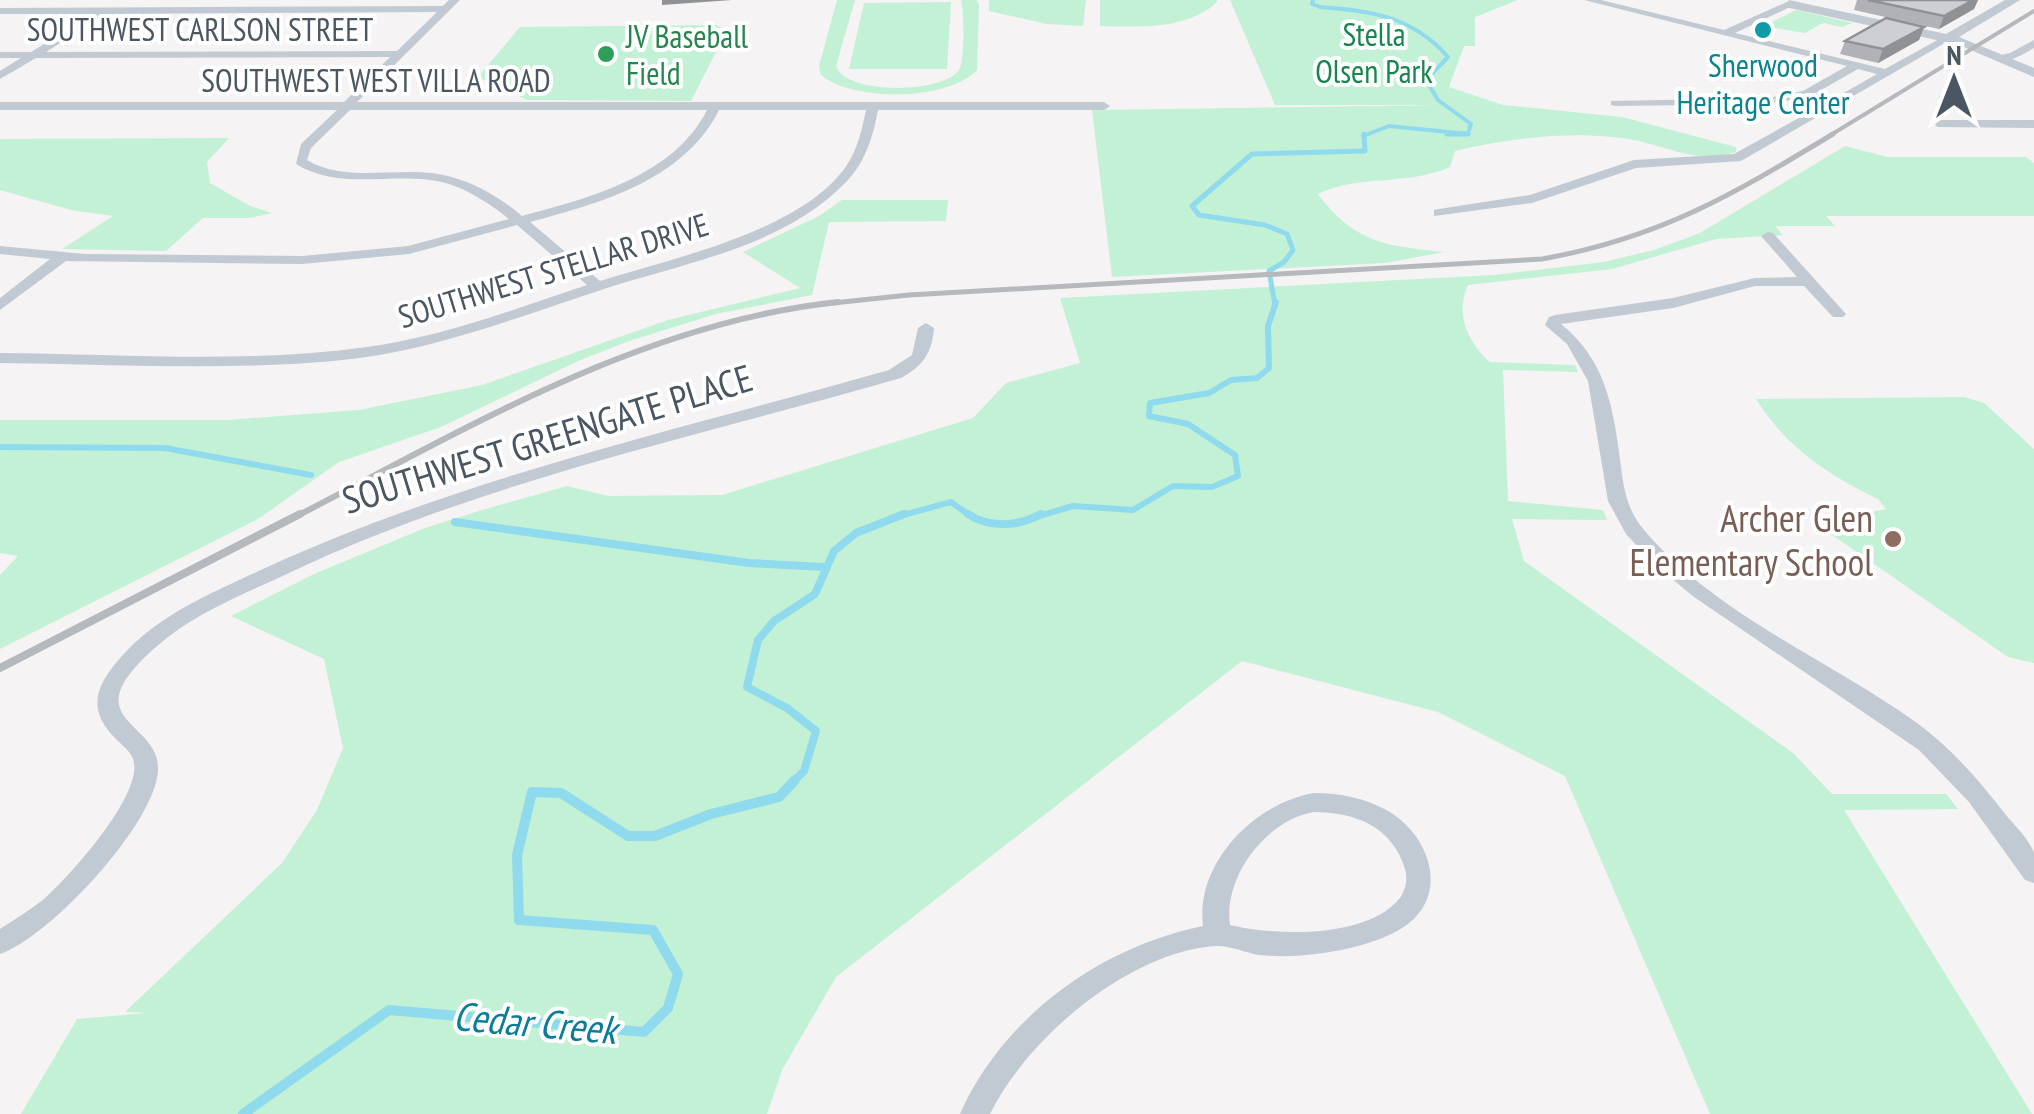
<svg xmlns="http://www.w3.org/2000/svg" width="2034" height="1114" viewBox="0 0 2034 1114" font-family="'PT Sans Narrow',sans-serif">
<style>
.green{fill:#c3f1d5}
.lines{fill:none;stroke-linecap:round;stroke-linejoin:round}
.stream-far4{stroke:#90daee;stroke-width:4}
.stream-far3{stroke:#90daee;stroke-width:5}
.stream-far2{stroke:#90daee;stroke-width:6}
.stream-far1{stroke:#90daee;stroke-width:8}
.stream{stroke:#90daee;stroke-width:10}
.minor{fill:#c1cad2;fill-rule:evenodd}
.tertiary{fill:#c1cad2;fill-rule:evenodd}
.rail-far3{stroke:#b5b8bd;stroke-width:4}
.rail-far2{stroke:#b5b8bd;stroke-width:5}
.rail-far1{stroke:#b5b8bd;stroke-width:6}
.rail{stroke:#b5b8bd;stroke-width:8}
.wall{fill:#b0b2b7}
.shaded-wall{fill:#909195}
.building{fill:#cdcfd5;stroke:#909195;stroke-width:2.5}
.culture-dot{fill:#0f9aa8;stroke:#fff;stroke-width:4}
.leisure-dot{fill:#2e9e5b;stroke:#fff;stroke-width:4}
.education-dot{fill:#8d6e63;stroke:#fff;stroke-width:4}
.labels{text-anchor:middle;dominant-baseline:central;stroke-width:8;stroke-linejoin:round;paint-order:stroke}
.far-street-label{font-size:32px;fill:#4a5661;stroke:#fff}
.far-park-label{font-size:32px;fill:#17864f;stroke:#fff}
.far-leisure-label{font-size:32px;fill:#27864d;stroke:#fff;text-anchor:start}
.far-culture-label{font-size:32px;fill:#0d838f;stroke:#fff}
.street-label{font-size:38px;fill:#4a5661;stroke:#fff}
.education-label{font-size:38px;fill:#785e54;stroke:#fff;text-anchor:end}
.water-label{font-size:40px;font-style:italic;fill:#0c7c9b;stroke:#fff}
</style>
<rect width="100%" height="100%" fill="#f5f3f3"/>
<path class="green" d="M837,0H855L836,66C845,95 943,94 959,70C965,61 964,11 961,0H977L979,5L977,70C948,101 853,102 821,75L819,66Z
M989,0H1086L1083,26L1047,24L989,11Z
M1100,0H1217V2C1188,30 1137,27 1100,26Z
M1230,0H1518L1475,17V46H1464L1449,87L1503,105L1622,117L1736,147V152C1696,165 1666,145 1628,139C1573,130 1509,138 1455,151L1450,167C1407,186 1359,174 1318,194C1354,243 1387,246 1444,252L1385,263L1112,277L1092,110L1447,105H1275Z
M951,2L947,69H849L864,3Z
M1796,10H1797L1852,23L1842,27L1823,23L1805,33L1764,26Z
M716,25L727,30L691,101L527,100L478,77L520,27Z
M229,138L207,162L210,183L250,206L272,213L250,218H203L166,251L62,249L113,216L71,210L0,190V139Z
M1845,146L1887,157H2026L2034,163V216H1826L1835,226H1775L1783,235L1716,239L1612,269L1468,285C1455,313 1467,342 1490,362L1575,365L1578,372L1503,370L1508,501L1603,510L1607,520L1512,519L1524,561L1793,753L1832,794H1946L1958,809L1844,810L2032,1114H1710L1565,776L1438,712L1242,661L836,977L782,1070L767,1114H21L77,1019L147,1013L125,1012L282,863L317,810L343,748L324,659L231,616L314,574L425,528L482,510L567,486L608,496L722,495L973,418L1006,383L1080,363L1060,298L1494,275L1604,262L1654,250L1700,233Z
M842,200H948L946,221L829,222L812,295L716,314L629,341L578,361L441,427L339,462L258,519L0,649V575L18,556L0,553V420H227L359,410L482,385L668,320L800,288L743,252L819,216Z
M1964,397L1984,403L2034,449V663L2008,657L1815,523L1886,509L1878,499C1828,475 1786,447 1756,399Z"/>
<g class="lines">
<path class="stream-far4" d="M1313,0L1312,4L1320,7C1372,11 1412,16 1448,57L1426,80L1438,100L1471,124L1468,134L1389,126L1363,136"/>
<path class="stream-far3" d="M1447,134H1468
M1275,305L1269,271L1284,262L1293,250L1287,234L1265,225L1199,215L1192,206L1252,154L1365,151L1364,134"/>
<path class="stream-far2" d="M0,447L165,448L311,475
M896,517L951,502L972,517
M1036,517L1073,506L1133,510L1173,486L1212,487L1238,476L1235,455L1188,424L1149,416L1150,403L1209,393L1231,380L1257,378L1269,368L1268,326L1276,302"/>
<path class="stream-far1" d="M968,514C990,529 1019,526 1041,514
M455,522L749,563L824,567
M793,782L804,771L816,731L787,708L747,687L758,640L774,621L815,594L834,551L856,533L904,514"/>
<path class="stream" d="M243,1114L389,1010L644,1032L668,1008L678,974L653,930L519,920L517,855L532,792L561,793L628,836H655L711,814L779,797L795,780"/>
<path class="minor" d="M449,0H460L357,102H1104L1110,106L1104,110H878C873,137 865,164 844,184C782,247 684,263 604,289C515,318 427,353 333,361C223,371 111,364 0,363V353C122,354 246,364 367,347C442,337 515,309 587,285L517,225L409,254L302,264L66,261L0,310V298L50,259L0,254V246L85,254L302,256L408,246L509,219C491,205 471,191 449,184C398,169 343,193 296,164L301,144L337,110H0V102H344L390,57L36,58L0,79V71L21,58H0V52H31L93,14H0V8L443,6ZM437,12L397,51L46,52L107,14ZM350,110H707C674,176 589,198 522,216C498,196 470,179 438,174C396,167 345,183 307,160L311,148ZM719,110H866C862,130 857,151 845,168C798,232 673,258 600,281L530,222C601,203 684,180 719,110Z
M1584,0H1601L1724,30L1789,1L1792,6L1735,33L1885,69L1943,37L1952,39L1741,161L1636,168L1532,203L1434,216V210L1439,209L1530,195L1634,160L1734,154L1826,103L1806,97L1768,104L1615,106L1611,105V101L1768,98L1803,91L1847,66ZM1858,69L1877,74L1835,98L1816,93Z
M2034,40V48C2021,55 2007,66 1993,57L2010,53Z
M1941,120H2034V128L1937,127L1935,124Z
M1768,232L1773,233L1846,314L1843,317H1833L1804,286H1755L1673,308L1561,324C1605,359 1613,406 1620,459C1623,485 1626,509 1644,530C1716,615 1828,659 1917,723C1950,747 1977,778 2002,810C2011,822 2029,838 2034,853C2034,861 2034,875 2034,883L2025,880L1969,802L1919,750L1694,597L1655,565L1626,534L1608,501L1588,381L1567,344L1545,325L1549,317L1555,315L1673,298L1755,278L1797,277L1761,236Z
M926,323L934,328C932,353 923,366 901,378C696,437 483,481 289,573C244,594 195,613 157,646C69,723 160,719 158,770C156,823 50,937 0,954V929C15,919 30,910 44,899C69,877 140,798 134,763C133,753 124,747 117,740C85,709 96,685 122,656C159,614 214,592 263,569C463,477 678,430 889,370L912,355L918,328Z
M1314,793C1340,793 1365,798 1388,811C1428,834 1450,891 1408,924C1375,949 1301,960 1260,955C1245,953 1231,945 1215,946C1129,952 1027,1038 990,1114H960C1003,1017 1100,947 1203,926C1195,863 1255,803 1314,793ZM1314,812C1355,812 1393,827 1405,869C1408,879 1406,889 1400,898C1367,939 1275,936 1230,925C1223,877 1266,820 1314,812Z"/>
<path class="tertiary" d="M1789,0L1946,34L2005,0H2020L1959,37L2034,68V77L1959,45L1785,7Z"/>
<path class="rail-far3" d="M1829,136L2034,11"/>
<path class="rail-far2" d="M814,305L909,295L1542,259C1660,238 1732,195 1833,134"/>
<path class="rail-far1" d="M295,517C468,428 641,323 838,302"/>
<path class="rail" d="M0,668L300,514"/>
</g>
<path class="wall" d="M1857,0H1978L1974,9L1939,29L1854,10Z
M1924,27L1919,40L1878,63L1840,54L1845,41Z"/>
<path class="shaded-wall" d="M662,0H732L662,5Z
M1973,0H1978L1974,9L1939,29L1944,16Z
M1924,27L1919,40L1878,63L1883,49Z"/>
<path class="building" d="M1868,0H1973L1944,16Z
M1886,18L1924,27L1883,49L1845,41Z"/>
<circle class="culture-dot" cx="1763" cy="30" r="10"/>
<circle class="leisure-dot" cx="606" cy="54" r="10"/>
<circle class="education-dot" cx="1893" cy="539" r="10"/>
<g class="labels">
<g class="far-street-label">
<text x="200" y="29">SOUTHWEST CARLSON STREET</text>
<text x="376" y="80">SOUTHWEST WEST VILLA ROAD</text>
<text transform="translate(553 270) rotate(-17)">SOUTHWEST STELLAR DRIVE</text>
</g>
<g class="far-park-label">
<text x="1374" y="34">Stella<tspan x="1374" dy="37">Olsen Park</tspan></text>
</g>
<g class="far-leisure-label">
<text x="626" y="36">JV Baseball<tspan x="626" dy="37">Field</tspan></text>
</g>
<g class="far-culture-label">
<text x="1763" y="65">Sherwood<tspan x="1763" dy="37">Heritage Center</tspan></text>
</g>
<g class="street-label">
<text transform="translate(547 438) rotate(-17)">SOUTHWEST GREENGATE PLACE</text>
</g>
<g class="education-label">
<text x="1873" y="517">Archer Glen<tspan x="1873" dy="44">Elementary School</tspan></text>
</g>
<g class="water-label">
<text transform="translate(535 1022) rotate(5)">Cedar Creek</text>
</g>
</g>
<g transform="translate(1954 80)" stroke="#ffffff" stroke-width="8" paint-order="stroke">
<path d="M0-8L18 38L0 25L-18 38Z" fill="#4a5661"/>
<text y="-15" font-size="28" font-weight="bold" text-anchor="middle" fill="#4a5661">N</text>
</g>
</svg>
